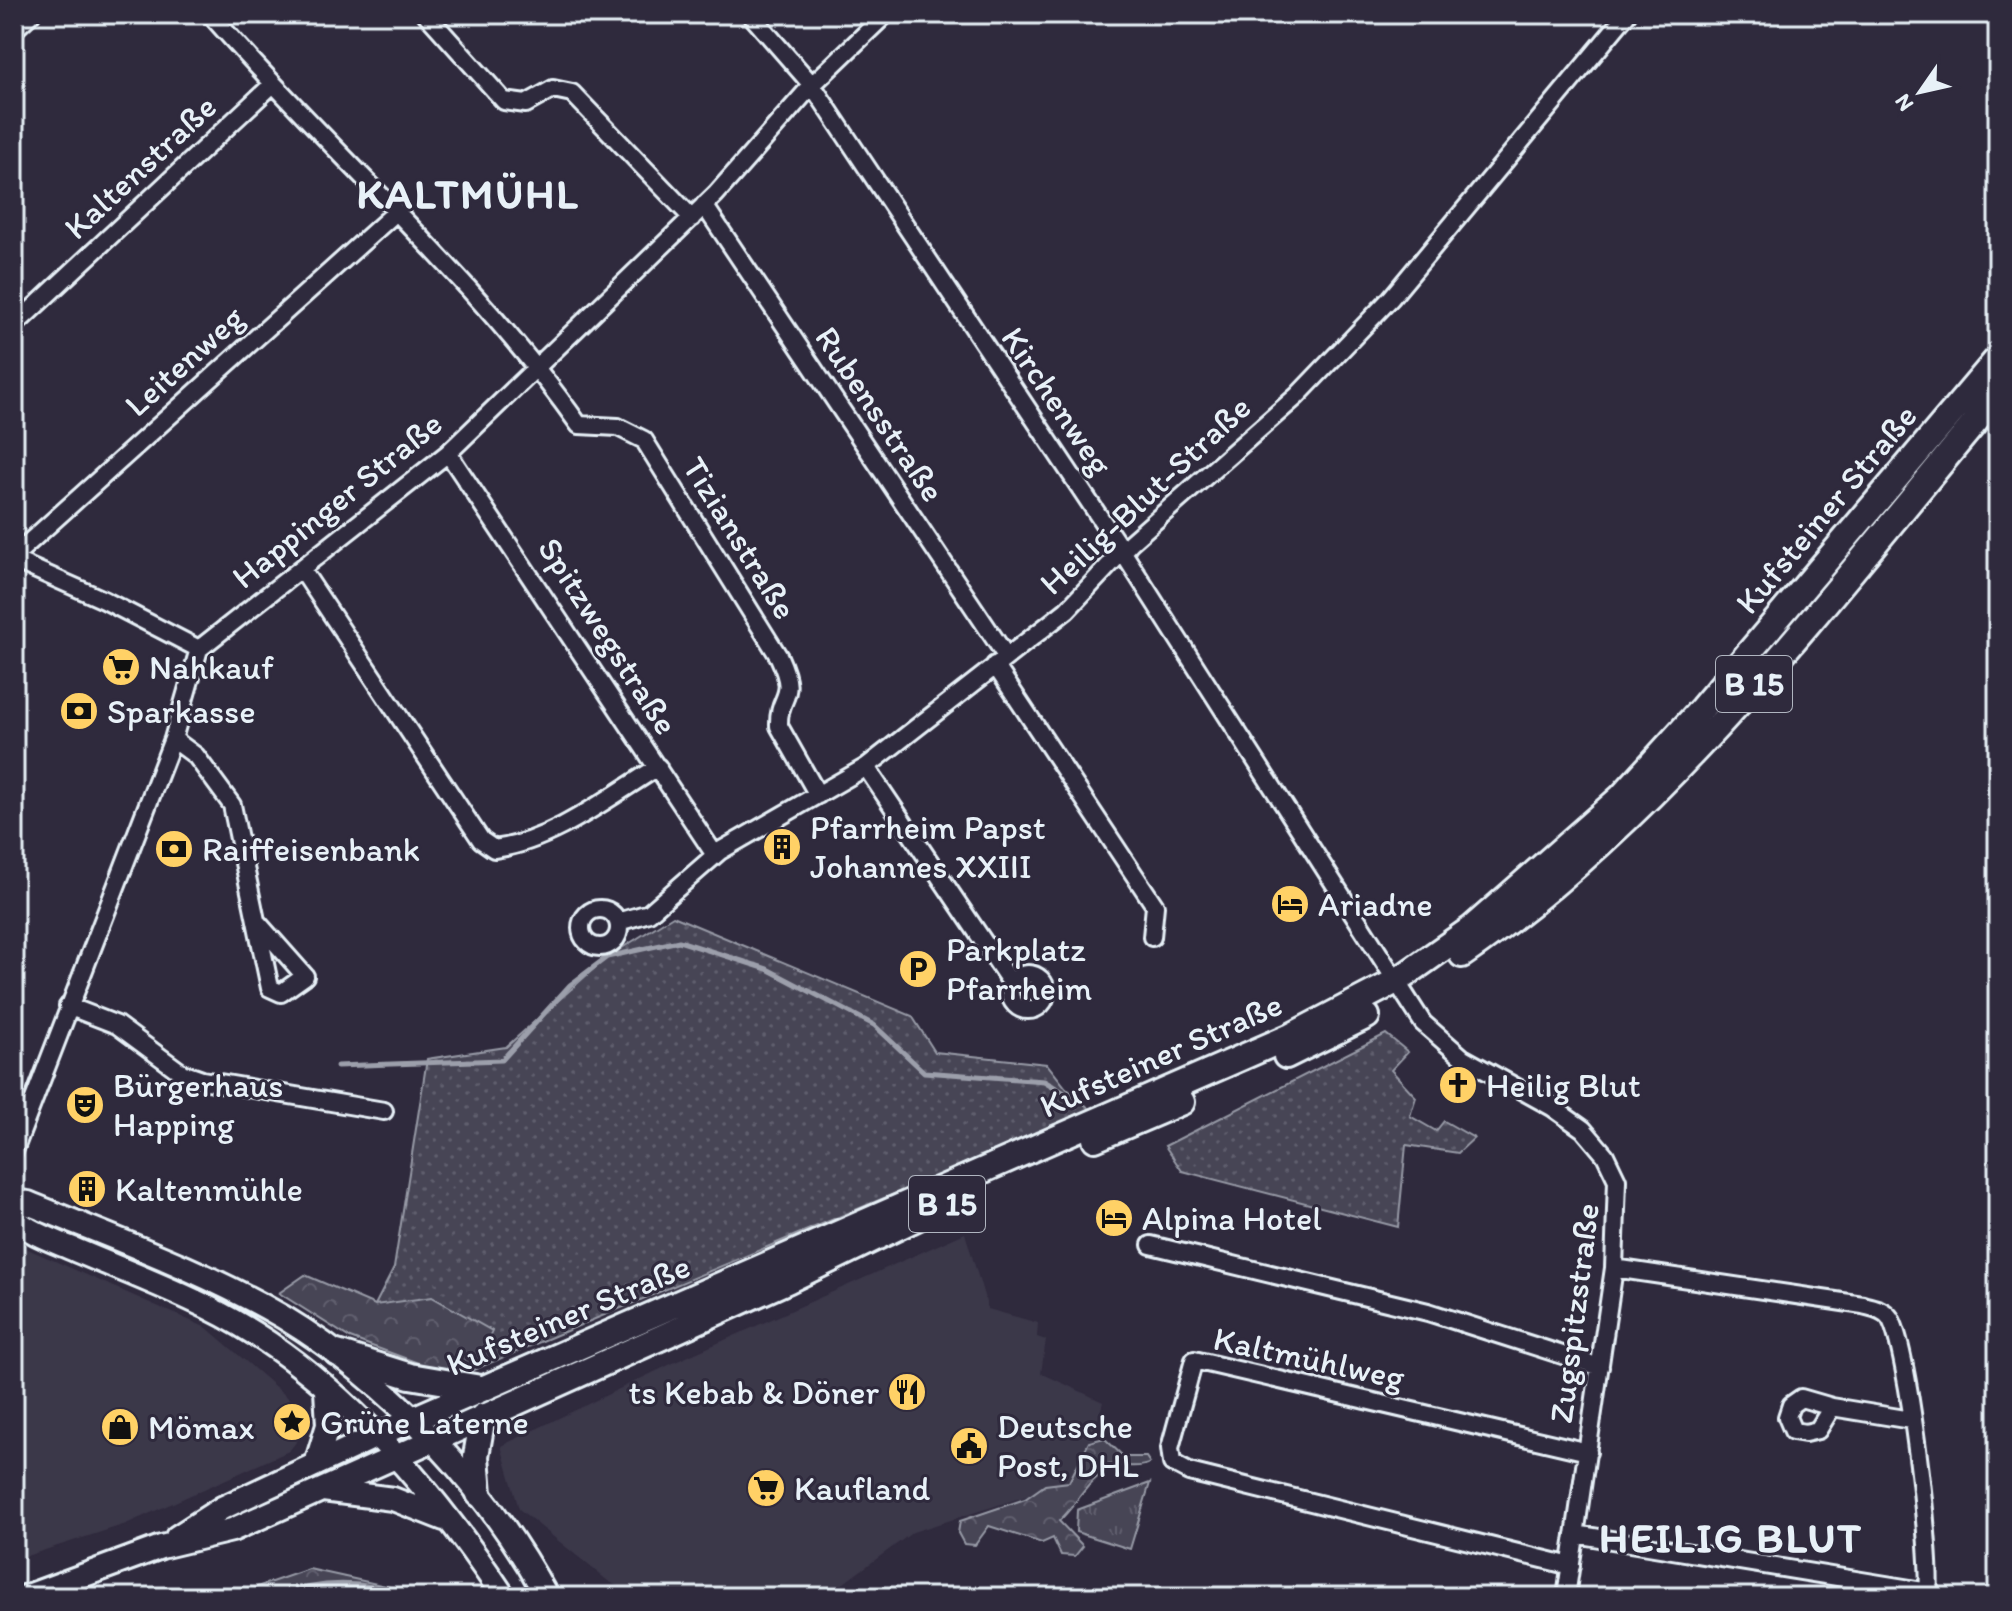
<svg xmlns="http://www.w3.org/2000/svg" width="2012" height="1611" viewBox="0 0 2012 1611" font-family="Itim,sans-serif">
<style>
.built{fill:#3b3749}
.grass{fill:url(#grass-dots);stroke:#979aa6;stroke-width:2}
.forest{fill:url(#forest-crowns);stroke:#979aa6;stroke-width:2}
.park{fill:url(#park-tufts);stroke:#979aa6;stroke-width:2}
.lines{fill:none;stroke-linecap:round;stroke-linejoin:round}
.stream{stroke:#9c9fab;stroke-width:5}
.street-casing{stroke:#e8f1f8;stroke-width:22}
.secondary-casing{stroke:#e8f1f8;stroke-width:28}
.primary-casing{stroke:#e8f1f8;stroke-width:30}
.street{stroke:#2f2a3d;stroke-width:16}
.secondary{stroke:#2f2a3d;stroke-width:22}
.primary{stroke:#2f2a3d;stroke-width:24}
.labels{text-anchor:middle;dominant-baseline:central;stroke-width:6;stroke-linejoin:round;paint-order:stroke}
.shield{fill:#2f2a3d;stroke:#b0b5c0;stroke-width:2}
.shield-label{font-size:32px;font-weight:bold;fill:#e8f1f8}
.street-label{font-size:34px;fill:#e8f1f8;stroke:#2f2a3d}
.poi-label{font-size:34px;fill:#e8f1f8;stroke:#2f2a3d;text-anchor:start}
.district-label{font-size:42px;font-weight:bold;letter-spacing:2px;fill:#e8f1f8;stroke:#2f2a3d}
</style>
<defs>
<pattern id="grass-dots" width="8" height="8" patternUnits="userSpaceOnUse" patternTransform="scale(2)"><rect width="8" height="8" fill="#464455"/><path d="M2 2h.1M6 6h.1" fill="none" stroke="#615f6e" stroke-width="1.8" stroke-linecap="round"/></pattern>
<pattern id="forest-crowns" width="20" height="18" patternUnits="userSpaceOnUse" patternTransform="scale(2)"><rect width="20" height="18" fill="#464455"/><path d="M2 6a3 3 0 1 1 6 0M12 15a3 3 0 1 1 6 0" fill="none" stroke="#615f6e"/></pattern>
<pattern id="park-tufts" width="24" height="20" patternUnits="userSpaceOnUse" patternTransform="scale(2)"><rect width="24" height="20" fill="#464455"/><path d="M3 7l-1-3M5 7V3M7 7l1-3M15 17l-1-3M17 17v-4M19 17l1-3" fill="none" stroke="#615f6e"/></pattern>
</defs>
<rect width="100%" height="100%" fill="#2f2a3d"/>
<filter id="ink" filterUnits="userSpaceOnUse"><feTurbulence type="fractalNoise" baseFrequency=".0125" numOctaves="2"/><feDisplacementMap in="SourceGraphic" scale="16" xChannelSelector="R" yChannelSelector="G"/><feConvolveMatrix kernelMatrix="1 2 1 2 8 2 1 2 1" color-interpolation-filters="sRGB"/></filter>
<g filter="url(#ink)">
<path class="built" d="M965,1233L988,1309L1038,1323L1037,1337L1046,1340L1041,1373L1103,1402L1079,1494L1027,1496L913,1532L825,1597H637L608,1581L519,1509L501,1446L673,1363Z
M14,1243L207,1328L314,1420L289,1451L126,1524L14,1560Z"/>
<path class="grass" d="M673,916L912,1016L935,1052L1047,1064L1066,1088L1092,1111L473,1370L492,1331L375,1305L394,1268L427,1059L506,1047L606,958Z
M1386,1034L1408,1052L1391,1070L1416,1097L1410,1116L1436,1131L1444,1121L1474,1138L1458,1153L1406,1145L1398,1227L1182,1171L1165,1146Z"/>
<path class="forest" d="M305,1275L375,1305L432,1297L492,1331L473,1370L429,1367L350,1338L279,1293Z
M1104,1438L1124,1457H1146L1150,1463C1138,1470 1125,1463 1113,1468C1088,1477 1078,1504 1059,1521L1083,1546L1075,1556L1061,1555L1053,1538L1042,1543L989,1526L975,1545L964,1544L958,1533L960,1521L1025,1499L1045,1485L1069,1482L1089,1442Z
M309,1569L413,1592L412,1597H228Z"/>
<path class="park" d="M1150,1483L1130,1549L1076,1532L1077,1510Z"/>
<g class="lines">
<path class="stream" d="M337,1066L502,1060L570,985L607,957L679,941L767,969L874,1025L924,1072L1044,1081L1078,1101
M278,1597C322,1579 366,1581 411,1597"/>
<defs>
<path id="street" d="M210,14C330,152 474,276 579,425L618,427L644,440L779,657C799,701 778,692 779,726L818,795
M426,14L504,101L526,104L553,89L572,93L692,218
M750,14L812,85L1122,551L1423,1023L1463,1058L1552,1107L1583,1129L1605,1155L1617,1180L1614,1268L1566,1597
M14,30L31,14
M704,205L1006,656
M14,326L272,85
M448,453L715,855
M14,556L395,213
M14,560L104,600L199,649
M302,570L481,840L494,849C552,842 609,797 658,767
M995,665L1155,906L1152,937
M173,739L196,756L232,805L270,988L281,993L305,976L258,923
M866,767L1012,984
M581 928a19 19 0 1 1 38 0a19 19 0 1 1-38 0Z
M618,922L649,913L720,851L866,767L1067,610L1131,542L1297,396L1391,298L1627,14
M1010 992a18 18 0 1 1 36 0a18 18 0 1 1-36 0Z
M68,1006L117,1025L182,1073L202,1080L384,1111
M14,1151L173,739L199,649L448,453L716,194L812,85L886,14
M1151,1245L1428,1312L1600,1367
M1614,1268L1863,1305C1873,1308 1884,1309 1890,1318C1908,1347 1933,1558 1928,1597
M1832,1407L1801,1398L1791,1405L1787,1417L1793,1431L1805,1433L1818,1430L1832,1407L1911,1420
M1575,1534L1929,1592
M1571,1566L1189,1472L1172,1463L1170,1448L1194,1360L1588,1452
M842,1597H853"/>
<path id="secondary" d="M14,1201L28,1203C113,1238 203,1270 283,1317C392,1383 486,1485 547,1597
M14,1218C29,1233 54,1241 73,1249C117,1268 163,1285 207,1307C330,1367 430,1485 504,1597
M316,1464L328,1425L326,1390
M323,1490L393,1499L444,1519
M177,1537L222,1508L411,1420
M25,1597L161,1547L232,1530L431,1441"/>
<path id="primary" d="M1462,955C1673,810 1834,589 1998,395
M1286,1056L1367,1016
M1095,1139L1182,1102
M337,1353L410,1376L481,1388
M411,1420L1291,1036L1398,980L1472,928L1621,797L1702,708L1998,358
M431,1441L789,1280L929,1212
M479,1494L476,1456L483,1416"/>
</defs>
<use href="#street" class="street-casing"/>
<use href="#secondary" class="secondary-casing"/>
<use href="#primary" class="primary-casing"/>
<use href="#street" class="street"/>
<use href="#secondary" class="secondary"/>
<use href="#primary" class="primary"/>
</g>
</g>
<defs>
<symbol id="supermarket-disc" viewBox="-11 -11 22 22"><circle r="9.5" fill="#ffd166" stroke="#2f2a3d"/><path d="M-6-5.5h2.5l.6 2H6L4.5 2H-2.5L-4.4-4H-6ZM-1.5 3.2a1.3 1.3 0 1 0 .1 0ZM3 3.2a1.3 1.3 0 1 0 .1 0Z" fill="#111"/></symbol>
<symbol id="bank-disc" viewBox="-11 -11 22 22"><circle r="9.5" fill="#ffd166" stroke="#2f2a3d"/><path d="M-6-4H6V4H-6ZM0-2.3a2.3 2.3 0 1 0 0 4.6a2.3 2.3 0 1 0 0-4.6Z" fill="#111"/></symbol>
<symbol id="building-disc" viewBox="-11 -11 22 22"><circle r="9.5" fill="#ffd166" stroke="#2f2a3d"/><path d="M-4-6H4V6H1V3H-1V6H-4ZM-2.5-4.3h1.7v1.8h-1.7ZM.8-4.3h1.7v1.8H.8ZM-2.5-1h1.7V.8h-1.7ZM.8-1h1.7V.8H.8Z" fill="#111"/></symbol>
<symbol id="hotel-disc" viewBox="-11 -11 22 22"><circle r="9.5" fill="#ffd166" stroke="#2f2a3d"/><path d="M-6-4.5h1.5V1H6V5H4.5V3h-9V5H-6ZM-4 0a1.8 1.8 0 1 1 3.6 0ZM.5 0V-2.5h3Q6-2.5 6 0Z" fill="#111"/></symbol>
<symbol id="parking-disc" viewBox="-11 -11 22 22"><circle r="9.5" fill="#ffd166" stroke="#2f2a3d"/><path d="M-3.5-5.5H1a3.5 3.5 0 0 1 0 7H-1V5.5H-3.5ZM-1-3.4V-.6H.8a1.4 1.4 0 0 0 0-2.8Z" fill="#111"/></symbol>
<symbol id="church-disc" viewBox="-11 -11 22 22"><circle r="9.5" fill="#ffd166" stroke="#2f2a3d"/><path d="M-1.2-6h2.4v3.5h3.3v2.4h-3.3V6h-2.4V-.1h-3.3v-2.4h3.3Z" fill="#111"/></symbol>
<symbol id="theatre-disc" viewBox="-11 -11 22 22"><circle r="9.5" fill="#ffd166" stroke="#2f2a3d"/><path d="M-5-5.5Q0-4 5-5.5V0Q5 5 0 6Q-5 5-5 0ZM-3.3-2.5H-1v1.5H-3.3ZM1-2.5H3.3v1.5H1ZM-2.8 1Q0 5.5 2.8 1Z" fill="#111"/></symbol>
<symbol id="restaurant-disc" viewBox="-11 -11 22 22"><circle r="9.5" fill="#ffd166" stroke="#2f2a3d"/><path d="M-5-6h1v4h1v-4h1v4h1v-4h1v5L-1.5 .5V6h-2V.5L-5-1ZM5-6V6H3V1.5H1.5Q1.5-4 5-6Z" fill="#111"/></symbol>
<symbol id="sight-disc" viewBox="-11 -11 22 22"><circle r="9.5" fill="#ffd166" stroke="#2f2a3d"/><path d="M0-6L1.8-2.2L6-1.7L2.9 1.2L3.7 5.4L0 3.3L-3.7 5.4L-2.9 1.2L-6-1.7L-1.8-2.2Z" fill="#111"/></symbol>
<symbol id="shop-disc" viewBox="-11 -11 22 22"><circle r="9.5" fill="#ffd166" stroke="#2f2a3d"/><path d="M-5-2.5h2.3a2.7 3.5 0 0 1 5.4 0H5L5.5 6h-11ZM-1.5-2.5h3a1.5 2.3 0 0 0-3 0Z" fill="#111"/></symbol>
<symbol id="civic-disc" viewBox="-11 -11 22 22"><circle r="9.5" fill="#ffd166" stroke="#2f2a3d"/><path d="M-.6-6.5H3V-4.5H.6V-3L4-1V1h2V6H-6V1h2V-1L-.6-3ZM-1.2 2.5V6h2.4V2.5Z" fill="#111"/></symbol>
</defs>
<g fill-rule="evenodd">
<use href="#supermarket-disc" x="99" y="645" width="44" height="44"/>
<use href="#bank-disc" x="57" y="689" width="44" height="44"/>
<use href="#building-disc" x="760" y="825" width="44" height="44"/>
<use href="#bank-disc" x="152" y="827" width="44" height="44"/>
<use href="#hotel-disc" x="1268" y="882" width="44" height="44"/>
<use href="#parking-disc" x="896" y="947" width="44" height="44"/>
<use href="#church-disc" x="1436" y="1063" width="44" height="44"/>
<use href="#theatre-disc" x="63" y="1083" width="44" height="44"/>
<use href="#building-disc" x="65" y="1167" width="44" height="44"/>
<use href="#hotel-disc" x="1092" y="1196" width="44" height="44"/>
<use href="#restaurant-disc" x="885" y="1370" width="44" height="44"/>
<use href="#sight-disc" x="270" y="1400" width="44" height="44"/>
<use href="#shop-disc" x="98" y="1405" width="44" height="44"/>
<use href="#civic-disc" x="947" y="1424" width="44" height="44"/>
<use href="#supermarket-disc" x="744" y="1466" width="44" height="44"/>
</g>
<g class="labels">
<g class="shield">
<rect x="1716" y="656" width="76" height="56" rx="6"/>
<rect x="909" y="1176" width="76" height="56" rx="6"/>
</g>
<g class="shield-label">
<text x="1754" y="684">B 15</text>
<text x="947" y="1204">B 15</text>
</g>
<g class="street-label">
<text transform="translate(140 167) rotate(-43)">Kaltenstraße</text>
<text transform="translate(184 361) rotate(-42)">Leitenweg</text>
<text transform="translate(1057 401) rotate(56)">Kirchenweg</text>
<text transform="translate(880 414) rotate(56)">Rubensstraße</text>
<text transform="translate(1145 495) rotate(-43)">Heilig-Blut-Straße</text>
<text transform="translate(337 500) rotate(-39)">Happinger Straße</text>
<text transform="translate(1826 509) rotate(-50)">Kufsteiner Straße</text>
<text transform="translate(740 538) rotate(58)">Tizianstraße</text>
<text transform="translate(608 636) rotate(57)">Spitzwegstraße</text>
<text transform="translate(1161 1055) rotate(-24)">Kufsteiner Straße</text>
<text transform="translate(1574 1313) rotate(-83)">Zugspitzstraße</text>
<text transform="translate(568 1315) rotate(-23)">Kufsteiner Straße</text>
<text transform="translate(1309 1358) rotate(12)">Kaltmühlweg</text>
</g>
<g class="poi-label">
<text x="149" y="667">Nahkauf</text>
<text x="107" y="711">Sparkasse</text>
<text x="810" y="827">Pfarrheim Papst<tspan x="810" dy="39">Johannes XXIII</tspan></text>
<text x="202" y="849">Raiffeisenbank</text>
<text x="1318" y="904">Ariadne</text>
<text x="946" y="949">Parkplatz<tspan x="946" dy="39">Pfarrheim</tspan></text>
<text x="113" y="1085">Bürgerhaus<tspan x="113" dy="39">Happing</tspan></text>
<text x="1486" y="1085">Heilig Blut</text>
<text x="115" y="1189">Kaltenmühle</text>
<text x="1142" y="1218">Alpina Hotel</text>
<text x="879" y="1392" text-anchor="end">ts Kebab &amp; Döner</text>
<text x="320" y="1422">Grüne Laterne</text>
<text x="997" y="1426">Deutsche<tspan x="997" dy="39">Post, DHL</tspan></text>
<text x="148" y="1427">Mömax</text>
<text x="794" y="1488">Kaufland</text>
</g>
<g class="district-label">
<text x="468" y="193">KALTMÜHL</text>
<text x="1731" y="1537">HEILIG BLUT</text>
</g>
</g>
<rect width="2012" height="1611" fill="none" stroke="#2f2a3d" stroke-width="48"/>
<rect x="24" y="24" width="1964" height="1563" fill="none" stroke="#e8f1f8" stroke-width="3" filter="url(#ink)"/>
<g transform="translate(1920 92) rotate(236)" stroke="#2f2a3d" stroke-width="6" paint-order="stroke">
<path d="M0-6L14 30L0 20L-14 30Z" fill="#e8f1f8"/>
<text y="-12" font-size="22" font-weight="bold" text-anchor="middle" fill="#e8f1f8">N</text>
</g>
</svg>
